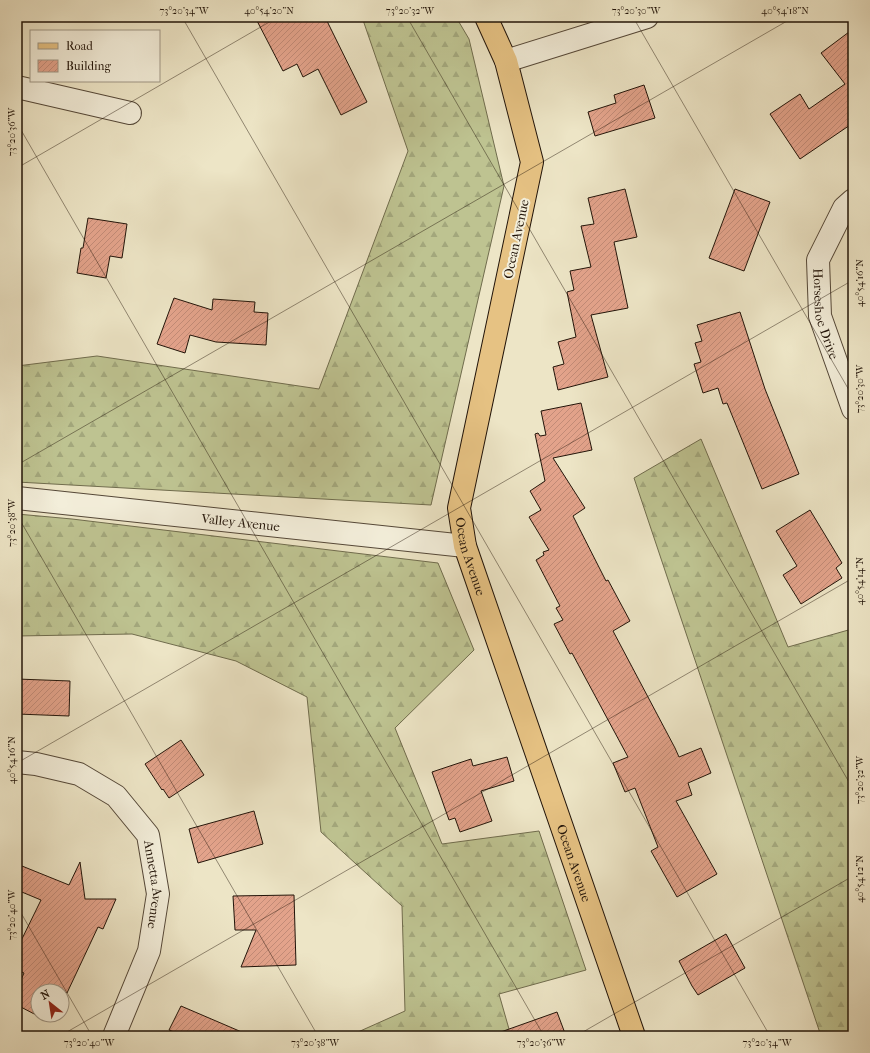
<svg xmlns="http://www.w3.org/2000/svg" width="870" height="1053" viewBox="0 0 870 1053" font-family="'IM FELL French Canon',serif">
<style>
.forest{fill:url(#forest-firs);stroke:#706c4d}
.building{fill:url(#building-hatch);stroke:#221409}
.lines{fill:none;stroke-linecap:round;stroke-linejoin:round}
.minor-casing{stroke:#554838;stroke-width:24}
.major-casing{stroke:#221409;stroke-width:24}
.minor{stroke:#f3eeda;stroke-width:22}
.major{stroke:#e6c283;stroke-width:22}
.ticks{fill:none;stroke:#221409;stroke-width:1;stroke-opacity:0.45}
.labels{text-anchor:middle;dominant-baseline:central;stroke-width:4;stroke-linejoin:round;paint-order:stroke}
.street-label{font-size:13px;fill:#221409;stroke:#f3eeda}
.neatline{fill:none;stroke:#221409;stroke-width:1.5}
.ticks-label{font-size:10px;text-anchor:middle;fill:#221409}
</style>
<defs>
<pattern id="forest-firs" width="22" height="20" patternUnits="userSpaceOnUse"><rect width="22" height="20" fill="#bec391"/><path d="M5 1l3.5 6h-7zM16 11l3.5 6h-7z" fill="#a3a77c"/></pattern>
<pattern id="building-hatch" width="6" height="6" patternUnits="userSpaceOnUse"><rect width="6" height="6" fill="#e3a38b"/><path d="M-1 1l2-2M0 6l6-6M5 7l2-2" fill="none" stroke="#c28b77"/></pattern>
</defs>
<rect width="100%" height="100%" fill="#ede5c6"/>
<filter id="stains"><feTurbulence type="fractalNoise" baseFrequency=".005" numOctaves="4"/><feColorMatrix values="0 0 0 0 .2 0 0 0 0 .09 0 0 0 0 .02 0 0 0 .5 -.17"/></filter>
<radialGradient id="worn" r=".72"><stop offset=".6" stop-color="#630" stop-opacity="0"/><stop offset="1" stop-color="#630" stop-opacity=".3"/></radialGradient>
<path class="forest" d="M361,17H456L469,39L504,186L431,505L17,482V366L97,356L319,389L408,151L363,20Z
M701,439L788,647L852,629L853,630V1036H821L634,478Z
M17,514L72,519L438,563L474,650L395,728L442,844L539,831L586,970L499,994L511,1036H349L405,1011L402,906L321,832L307,697L236,661L132,634L17,636Z"/>
<path class="building" d="M255,17H325L367,102L341,115L318,69L303,77L297,64L283,71Z
M853,29V123L800,159L770,114L800,94L809,109L845,84L821,53Z
M644,85L655,118L595,136L588,112L616,103L614,95Z
M625,189L637,237L614,242L628,308L591,315L608,377L558,390L553,367L564,364L558,342L576,337L567,292L574,290L570,271L591,267L581,226L594,224L588,198Z
M735,189L770,202L744,271L709,258Z
M88,218L127,224L122,258L110,256L106,278L77,273L81,248H83Z
M174,298L212,310L213,299L255,302L254,312L268,313L266,345L216,342L190,335L185,353L157,344Z
M740,312L765,389L799,474L762,489L727,403L723,404L718,388L703,393L694,364L701,362L695,343L702,341L697,325Z
M581,403L592,450L553,458L585,508L573,516L606,581L608,580L630,621L613,631L675,748L679,757L701,748L711,773L688,783L692,795L676,801L717,874L677,897L651,851L658,847L635,788L625,792L613,763L628,757L572,653L570,654L554,624L563,620L556,608L560,606L536,560L544,555L543,552L549,550L529,517L541,510L530,491L545,481L535,434L538,433L540,436L546,435L541,411Z
M810,510L842,563L836,568L842,578L801,604L783,575L797,566L776,531Z
M17,679L70,681L69,716L17,714Z
M181,740L204,775L169,798L163,789L162,790L145,764Z
M507,757L514,781L481,791L492,821L460,832L455,818L449,820L432,772L471,759L473,766Z
M254,811L263,844L198,863L189,829Z
M80,862L85,899H116L103,929L98,927L67,993L54,987L52,991H38V1015H41L40,1017L17,1005V989L24,973L17,970V949L41,900L17,890V864L69,885Z
M294,895L296,965L241,967L256,930H235L233,896Z
M726,934L745,968L698,995L692,986L679,961Z
M181,1006L251,1036H184L169,1030Z
M557,1012L566,1036H498V1033Z"/>
<g class="lines">
<defs>
<g id="minor">
<path d="M506,61L647,17"/>
<path d="M17,87L130,113"/>
<path id="s1" d="M853,200L844,208L818,260L820,316L853,409"/>
<path id="s2" d="M17,498L465,546"/>
<path id="s3" d="M17,762L36,764L79,774L116,796L148,835L158,894L149,951L114,1036"/>
</g>
<g id="major">
<path id="s4" d="M486,17L506,61L532,162L459,508L465,546L634,1036"/>
</g>
</defs>
<use href="#minor" class="minor-casing"/>
<use href="#major" class="major-casing"/>
<use href="#minor" class="minor"/>
<use href="#major" class="major"/>
</g>
<path class="ticks" d="M182,17L770,1036M407,17L853,789M633,17L853,397M17,123L544,1036M17,168L278,17M17,465L794,17M17,515L318,1036M17,763L853,280M17,906L92,1036M60,1036L853,578M576,1036L853,876"/>
<g class="labels">
<g class="street-label">
<text transform="translate(516 239) rotate(-78)">Ocean Avenue</text>
<text stroke="none"><textPath href="#s1" startOffset="125">Horseshoe Drive</textPath></text>
<text stroke="none"><textPath href="#s2" startOffset="225">Valley Avenue</textPath></text>
<text stroke="none"><textPath href="#s4" startOffset="556">Ocean Avenue</textPath></text>
<text stroke="none"><textPath href="#s4" startOffset="880">Ocean Avenue</textPath></text>
<text stroke="none"><textPath href="#s3" startOffset="207">Annetta Avenue</textPath></text>
</g>
</g>
<rect width="870" height="1053" fill="none" stroke="#ede5c6" stroke-width="44"/>
<rect x="30" y="30" width="130" height="52" fill="#f3eeda" stroke="#9f9786"/>
<rect x="38" y="43" width="20" height="6" fill="#e6c283" stroke="#9f9786"/>
<text x="66" y="50" font-size="12" fill="#221409">Road</text>
<rect x="38" y="60" width="20" height="12" fill="url(#building-hatch)" stroke="#9f9786"/>
<text x="66" y="70" font-size="12" fill="#221409">Building</text>
<g transform="translate(50 1003) rotate(330)"><circle r="19" fill="#f3eeda" stroke="#9f9786"/>
<path d="M0-3L7 15L0 10L-7 15Z" fill="#8f2418"/>
<text y="-6" font-size="11" font-weight="bold" text-anchor="middle" fill="#221409">N</text>
</g>
<rect x="22" y="22" width="826" height="1009" class="neatline"/>
<g class="ticks-label">
<text x="184" y="14">73°20'34"W</text>
<text x="269" y="14">40°54'20"N</text>
<text x="410" y="14">73°20'32"W</text>
<text x="636" y="14">73°20'30"W</text>
<text x="785" y="14">40°54'18"N</text>
<text transform="translate(11 132) rotate(-90)" y="4">73°20'36"W</text>
<text transform="translate(859 283) rotate(-90)" y="4">40°54'16"N</text>
<text transform="translate(859 389) rotate(-90)" y="4">73°20'30"W</text>
<text transform="translate(11 523) rotate(-90)" y="4">73°20'38"W</text>
<text transform="translate(859 581) rotate(-90)" y="4">40°54'14"N</text>
<text transform="translate(11 760) rotate(-90)" y="4">40°54'16"N</text>
<text transform="translate(859 780) rotate(-90)" y="4">73°20'32"W</text>
<text transform="translate(859 879) rotate(-90)" y="4">40°54'12"N</text>
<text transform="translate(11 915) rotate(-90)" y="4">73°20'40"W</text>
<text x="89" y="1046">73°20'40"W</text>
<text x="315" y="1046">73°20'38"W</text>
<text x="541" y="1046">73°20'36"W</text>
<text x="767" y="1046">73°20'34"W</text>
</g>
<rect width="100%" height="100%" filter="url(#stains)"/>
<rect width="100%" height="100%" fill="url(#worn)"/>
</svg>
